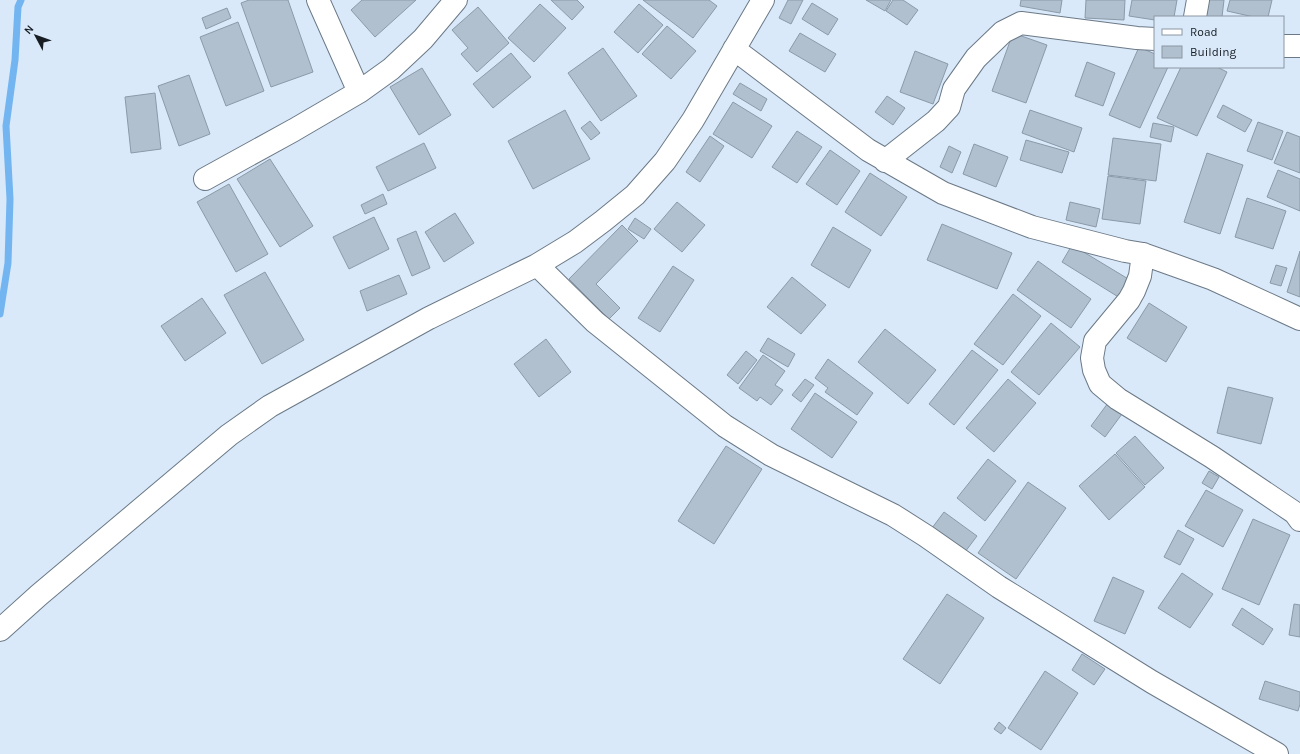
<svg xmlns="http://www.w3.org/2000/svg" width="1300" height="754" viewBox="0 0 1300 754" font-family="Karla,sans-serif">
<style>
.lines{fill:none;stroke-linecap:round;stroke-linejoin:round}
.stream{stroke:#73b5f0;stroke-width:7}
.building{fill:#b1c0cf;stroke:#8b9aa9}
.minor-casing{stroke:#6b7987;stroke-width:24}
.minor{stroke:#fff;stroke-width:22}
</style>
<rect width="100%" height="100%" fill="#d9e9f9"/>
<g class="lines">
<path class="stream" d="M0,314L8,263L10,199L6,126L15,60L18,7L21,0"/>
</g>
<path class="building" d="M249,0H288L313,72L271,87L241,3Z
M362,0H416L375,37L351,10Z
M551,0H577L584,7L572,20Z
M643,0H709L717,6L693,38Z
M788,0H803L791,24L779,18Z
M866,0H891L885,11Z
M893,0H903L918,10L907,25L886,11Z
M1021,0H1062L1060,13L1020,6Z
M1086,0H1125L1124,20L1085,18Z
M1132,0H1177L1174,17H1155V20L1129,16Z
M1207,0H1224L1222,17H1205Z
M1230,0H1272L1268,17H1254L1227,11Z
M812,3L838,19L828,35L802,19Z
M540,4L566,28L534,62L508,38Z
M639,4L663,25L638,53L614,32Z
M478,7L509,43L477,72L461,54L468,48L452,30Z
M227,8L231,18L206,29L202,18Z
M238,22L264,91L226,106L200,37Z
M667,26L696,51L671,79L642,54Z
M800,33L836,54L825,72L789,51Z
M1013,33L1047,45L1026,103L992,91Z
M1139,47L1155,54V67H1168L1140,128L1109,115Z
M603,48L637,96L601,121L568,73Z
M915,51L948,64L933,104L900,92Z
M511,53L531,77L493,108L473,84Z
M1087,62L1115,73L1103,106L1075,96Z
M1181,67H1217L1227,72L1197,136L1157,118Z
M422,68L451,115L419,135L390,87Z
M189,75L210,134L179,146L158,86Z
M740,83L767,99L761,111L733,94Z
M155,93L161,149L131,153L125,97Z
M887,96L905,108L893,125L875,112Z
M733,102L772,126L752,158L713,134Z
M1223,105L1252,120L1245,132L1217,117Z
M565,110L590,159L533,189L508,141Z
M1030,110L1082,128L1074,152L1022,133Z
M590,121L600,133L591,140L581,128Z
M1258,122L1283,131L1272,160L1247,151Z
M1153,123L1174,127L1171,142L1150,137Z
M797,131L822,147L797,183L772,167Z
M1287,132L1300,137V173L1274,163Z
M710,136L724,146L700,182L686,172Z
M1113,138L1161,144L1156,181L1108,175Z
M1026,140L1069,152L1062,173L1020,160Z
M424,143L436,168L388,191L376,167Z
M974,144L1008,157L996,187L963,174Z
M949,146L961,152L952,173L940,167Z
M830,150L860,171L837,205L806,184Z
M1207,153L1243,165L1220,234L1184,222Z
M270,159L313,226L280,247L237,179Z
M1278,170L1300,179V211L1267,197Z
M870,173L907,197L881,236L845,212Z
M1108,176L1146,181L1140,224L1102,219Z
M229,184L268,254L236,272L197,202Z
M383,194L387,204L365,214L361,205Z
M1247,198L1286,211L1273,249L1235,237Z
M677,202L705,225L682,252L654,229Z
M1070,202L1100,209L1096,227L1066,220Z
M455,213L474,243L444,262L425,232Z
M374,217L389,249L349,269L333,237Z
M635,218L651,229L644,239L628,229Z
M942,224L1012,253L997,289L927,260Z
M622,225L638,241L596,284L620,308L609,319L569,279Z
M833,227L871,250L849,288L811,265Z
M416,231L430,268L412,276L397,239Z
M1072,245L1130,280L1120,298L1062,262Z
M1300,251V297L1287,292Z
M1038,261L1091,299L1071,328L1017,290Z
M1276,265L1287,268L1281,286L1270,283Z
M673,266L694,280L660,332L638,318Z
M265,272L304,340L262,364L224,295Z
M399,275L407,294L367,311L360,291Z
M792,277L826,305L801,334L767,307Z
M1013,294L1041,316L1003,365L974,344Z
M202,298L226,333L185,361L161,326Z
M1149,303L1187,327L1166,362L1127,338Z
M1051,323L1080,347L1039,395L1011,372Z
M885,329L936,370L908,404L858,362Z
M768,338L795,354L788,367L760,351Z
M546,339L571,372L539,397L514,364Z
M972,350L998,370L954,425L929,404Z
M746,351L757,360L738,384L727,375Z
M763,355L785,371L775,385L783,390L771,405L760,397L757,401L739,388Z
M828,359L873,393L857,415L825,392L828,388L815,378Z
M805,379L814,385L801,402L792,395Z
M1008,379L1036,403L994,452L966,428Z
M1228,387L1273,398L1261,444L1217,433Z
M815,393L857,422L832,458L791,429Z
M1108,403L1122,414L1105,437L1091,426Z
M1135,436L1164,468L1145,485L1116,453Z
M726,446L762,469L714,544L678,521Z
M1115,454L1145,487L1109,520L1079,486Z
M988,459L1016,481L985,521L957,498Z
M1209,471L1219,477L1212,489L1202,483Z
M1028,482L1066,508L1016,579L978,553Z
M1206,490L1243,510L1223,547L1185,526Z
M944,512L977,536L965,552L932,528Z
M1253,519L1290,535L1259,605L1222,589Z
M1178,530L1194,539L1180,565L1164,557Z
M1182,573L1213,594L1190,628L1158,608Z
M1113,577L1144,591L1125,634L1094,621Z
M947,594L984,618L940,684L903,659Z
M1294,604L1300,605V637L1289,635Z
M1242,608L1273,629L1263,645L1232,625Z
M1082,654L1105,669L1094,685L1072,670Z
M1045,671L1078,693L1041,750L1008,728Z
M1265,681L1300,692V704L1298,711L1259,699Z
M999,722L1006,728L1001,734L994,729Z"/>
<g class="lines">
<defs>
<path id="minor" d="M318,0L359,92
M1195,17L1198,0
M1283,46H1300
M734,49L868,150L943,193L1032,227L1125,251L1143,254L1213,279L1300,319
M885,161L936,121L949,107L954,89L976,58L1003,32L1021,23L1137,38L1155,39
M205,179L294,130L359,92L391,69L423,39L456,0
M1143,254L1140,276L1134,291L1129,300L1095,341L1092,358L1094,370L1100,384L1118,399L1212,457L1295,513L1300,520
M537,265L595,322L725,426L771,455L893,515L926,536L999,587L1152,682L1277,754
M0,630L39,595L229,435L270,406L429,318L537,265L575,242L603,221L635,195L665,161L693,120L763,0"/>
</defs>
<use href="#minor" class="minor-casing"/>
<use href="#minor" class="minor"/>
</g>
<rect x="1154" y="16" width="130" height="52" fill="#d9e9f9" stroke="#8b97a3"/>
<rect x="1162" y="29" width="20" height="6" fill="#ffffff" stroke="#8b97a3"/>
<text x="1190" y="36" font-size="12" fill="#171d22">Road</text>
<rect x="1162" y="46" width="20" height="12" fill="#b1c0cf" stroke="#8b97a3"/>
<text x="1190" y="56" font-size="12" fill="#171d22">Building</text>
<g transform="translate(36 36) rotate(311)" stroke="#d9e9f9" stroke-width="3" paint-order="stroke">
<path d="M0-3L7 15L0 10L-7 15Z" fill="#171d22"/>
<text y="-6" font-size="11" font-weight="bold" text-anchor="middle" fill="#171d22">N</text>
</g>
</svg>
